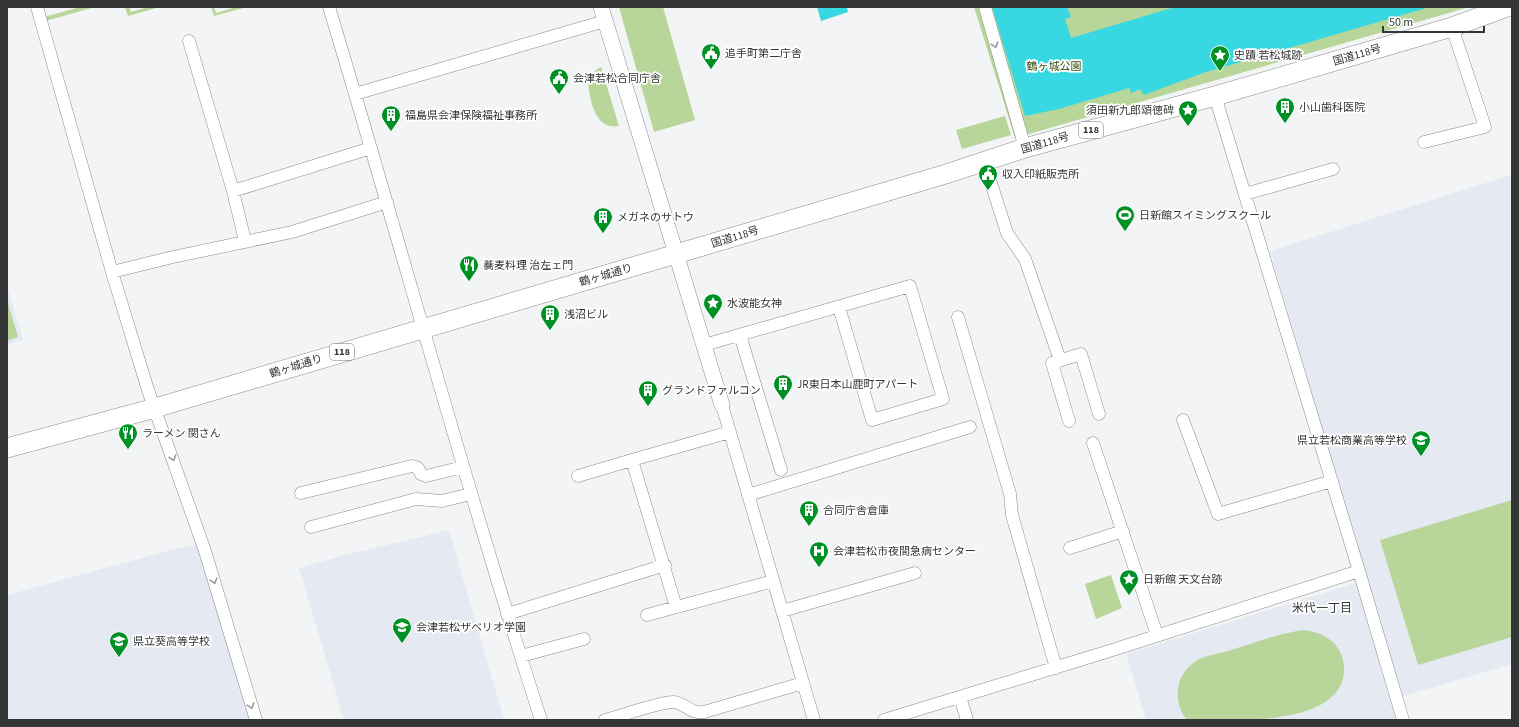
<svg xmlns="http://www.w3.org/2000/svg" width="1519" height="727" viewBox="0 0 1519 727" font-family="'Source Sans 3','Noto Sans JP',sans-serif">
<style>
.built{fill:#e5e9f2}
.green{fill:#b8d69a}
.water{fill:#38d8e2}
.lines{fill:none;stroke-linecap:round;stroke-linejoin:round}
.minor-casing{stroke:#898a8c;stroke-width:13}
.tertiary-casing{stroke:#898a8c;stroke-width:16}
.trunk-casing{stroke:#898a8c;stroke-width:20}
.minor{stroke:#fff;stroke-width:12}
.tertiary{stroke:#fff;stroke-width:15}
.trunk{stroke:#fff;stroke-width:19}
.oneway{stroke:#9a9a9a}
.labels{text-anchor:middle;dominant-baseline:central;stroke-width:3.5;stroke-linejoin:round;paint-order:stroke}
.shield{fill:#fff;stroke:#717272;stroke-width:1}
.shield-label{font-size:10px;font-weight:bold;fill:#343536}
.poi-label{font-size:11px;fill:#343536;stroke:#fff;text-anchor:start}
.street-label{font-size:11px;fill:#343536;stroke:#fff}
.park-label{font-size:11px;fill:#334e0e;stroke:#fff}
.neighbourhood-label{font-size:12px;fill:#343536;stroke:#fff}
</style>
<rect width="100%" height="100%" fill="#f3f4f6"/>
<path class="built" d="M1511,175L1512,664L1400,697L1270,251Z
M7,286L23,340L7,345Z
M449,530L504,720H344L299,568L341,556Z
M198,544L251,720H7V595L175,549Z
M1356,583L1396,720H1146L1126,654Z"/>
<path class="green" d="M80,7H95L42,22L44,17Z
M125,7H129L131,12L148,7H160L128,16Z
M211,7H214L216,13L236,7H247L214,16Z
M619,7H663L695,120L654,132Z
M974,7H1466V8L1015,138Z
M601,67L619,126C616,126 610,127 607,125C592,118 589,94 588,80L597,69Z
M1005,116L1011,135L962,149L956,130Z
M7,300L18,337L7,341Z
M1512,500V637L1418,665L1380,540Z
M1111,575L1122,608L1096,619L1085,584Z
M1303,630C1318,631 1333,638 1340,652C1345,661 1345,673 1342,682C1325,727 1227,720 1187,720C1172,702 1175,674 1196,661C1204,656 1216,654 1225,652C1251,644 1276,634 1303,630Z"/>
<path class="water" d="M817,7H847L848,12L821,21Z
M992,7H1067L1071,17L1065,19L1071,38L1175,7H1430L1203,73L1144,95L1140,89L1131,93L1129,88L1059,109L1025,116Z"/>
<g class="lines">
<defs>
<path id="minor" d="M37,7L112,272L148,390L205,551L256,720
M329,7C401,245 465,484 541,720
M985,7L1025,148
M189,41L233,191L245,241
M355,94L605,21
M1215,96L1359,571L1403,720
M1424,142L1485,127L1452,27
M984,161L1007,233L1025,259L1060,360
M233,191L371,148
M1245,194L1333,169
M112,272L173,257L292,232L387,202
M958,317L1010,494L1012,515L1056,668
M740,335L781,470
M704,345L910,286L943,399L872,420L839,307
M722,405L814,720
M1183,420L1218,514L1332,481
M1069,421L1052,363L1081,354L1099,414
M1093,443L1157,635
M578,476L632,460
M301,493L412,466L418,468L421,474L426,476L463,467
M748,495L970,427
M311,527L416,499L442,501L471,494
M1070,548L1123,531
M676,607L632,460L730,432
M782,611L915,573
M507,614L665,565
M647,615L773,581
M521,656L584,639
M960,697L967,720
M605,720C620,716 660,702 673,702C687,703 688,714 704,712L803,683
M884,720L1103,653L1359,571"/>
<path id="tertiary" d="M601,7L722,405"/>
<path id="trunk" d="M7,448L155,408L649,262L946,174L1025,148L1215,96L1452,27L1507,7"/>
</defs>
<use href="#minor" class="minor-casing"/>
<use href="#tertiary" class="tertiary-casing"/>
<use href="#trunk" class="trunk-casing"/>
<use href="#minor" class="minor"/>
<use href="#tertiary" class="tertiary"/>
<use href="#trunk" class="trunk"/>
</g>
<defs><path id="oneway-chevron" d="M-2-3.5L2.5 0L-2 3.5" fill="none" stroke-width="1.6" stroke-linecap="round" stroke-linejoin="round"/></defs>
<g class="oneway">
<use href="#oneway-chevron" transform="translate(995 45) rotate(74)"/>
<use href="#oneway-chevron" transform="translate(173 458) rotate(71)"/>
<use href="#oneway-chevron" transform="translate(214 581) rotate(73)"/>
<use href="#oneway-chevron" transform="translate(251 706) rotate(73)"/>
</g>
<defs>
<symbol id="civic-pin" viewBox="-11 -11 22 30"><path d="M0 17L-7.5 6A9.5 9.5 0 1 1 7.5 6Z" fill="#009125" stroke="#fff"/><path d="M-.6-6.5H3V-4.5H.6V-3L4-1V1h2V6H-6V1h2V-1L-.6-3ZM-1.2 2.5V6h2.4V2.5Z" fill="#fff"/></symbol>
<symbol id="sight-pin" viewBox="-11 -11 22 30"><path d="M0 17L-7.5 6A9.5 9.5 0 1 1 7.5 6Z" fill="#009125" stroke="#fff"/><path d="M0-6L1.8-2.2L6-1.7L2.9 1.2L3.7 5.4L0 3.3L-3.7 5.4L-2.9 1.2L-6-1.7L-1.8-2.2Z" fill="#fff"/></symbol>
<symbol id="building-pin" viewBox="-11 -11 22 30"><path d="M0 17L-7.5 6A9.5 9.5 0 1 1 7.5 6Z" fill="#009125" stroke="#fff"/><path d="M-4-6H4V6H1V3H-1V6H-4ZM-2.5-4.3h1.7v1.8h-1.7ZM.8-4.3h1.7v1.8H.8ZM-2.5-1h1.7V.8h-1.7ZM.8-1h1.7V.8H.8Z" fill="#fff"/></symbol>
<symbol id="stadium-pin" viewBox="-11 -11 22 30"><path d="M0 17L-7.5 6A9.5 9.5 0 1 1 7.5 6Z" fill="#009125" stroke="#fff"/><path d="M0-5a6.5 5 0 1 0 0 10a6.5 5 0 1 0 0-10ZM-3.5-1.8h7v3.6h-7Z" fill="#fff"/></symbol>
<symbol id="restaurant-pin" viewBox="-11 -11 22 30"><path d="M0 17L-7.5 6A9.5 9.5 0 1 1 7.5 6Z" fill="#009125" stroke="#fff"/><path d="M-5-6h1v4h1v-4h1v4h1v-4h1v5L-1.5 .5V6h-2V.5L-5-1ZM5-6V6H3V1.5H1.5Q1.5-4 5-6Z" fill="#fff"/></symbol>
<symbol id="school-pin" viewBox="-11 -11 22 30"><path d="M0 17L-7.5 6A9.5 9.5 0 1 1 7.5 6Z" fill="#009125" stroke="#fff"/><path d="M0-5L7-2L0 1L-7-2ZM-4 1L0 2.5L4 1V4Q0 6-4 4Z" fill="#fff"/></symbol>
<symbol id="hospital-pin" viewBox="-11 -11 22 30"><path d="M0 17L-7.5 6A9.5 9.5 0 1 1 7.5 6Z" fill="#009125" stroke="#fff"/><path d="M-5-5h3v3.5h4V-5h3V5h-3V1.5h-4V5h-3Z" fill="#fff"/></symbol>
</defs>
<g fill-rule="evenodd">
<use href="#civic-pin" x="700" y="42" width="22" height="30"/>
<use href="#sight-pin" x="1209" y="44" width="22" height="30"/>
<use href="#civic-pin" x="548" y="67" width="22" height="30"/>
<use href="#building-pin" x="1274" y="96" width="22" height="30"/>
<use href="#sight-pin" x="1177" y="99" width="22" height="30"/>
<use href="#building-pin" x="380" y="104" width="22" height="30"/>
<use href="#civic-pin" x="977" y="163" width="22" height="30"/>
<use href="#stadium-pin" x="1114" y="204" width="22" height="30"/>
<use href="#building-pin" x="592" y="206" width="22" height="30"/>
<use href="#restaurant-pin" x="458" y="254" width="22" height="30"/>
<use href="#sight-pin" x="702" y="292" width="22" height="30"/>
<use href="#building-pin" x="539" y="303" width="22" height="30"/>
<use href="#building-pin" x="772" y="373" width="22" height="30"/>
<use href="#building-pin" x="637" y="379" width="22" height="30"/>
<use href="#restaurant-pin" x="117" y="422" width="22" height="30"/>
<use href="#school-pin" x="1410" y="429" width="22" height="30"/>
<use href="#building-pin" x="798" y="499" width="22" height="30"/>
<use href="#hospital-pin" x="808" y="540" width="22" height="30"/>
<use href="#sight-pin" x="1118" y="568" width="22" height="30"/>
<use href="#school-pin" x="391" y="616" width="22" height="30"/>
<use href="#school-pin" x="108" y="630" width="22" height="30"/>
</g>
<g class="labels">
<g class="shield">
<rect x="1079" y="122" width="24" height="16" rx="3"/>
<rect x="330" y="344" width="24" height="16" rx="3"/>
</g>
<g class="shield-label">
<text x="1091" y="130">118</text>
<text x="342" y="352">118</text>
</g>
<g class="poi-label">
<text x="725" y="53">追手町第二庁舎</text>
<text x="1234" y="55">史蹟 若松城跡</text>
<text x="573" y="78">会津若松合同庁舎</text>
<text x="1299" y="107">小山歯科医院</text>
<text x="1174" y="110" text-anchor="end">須田新九郎頌徳碑</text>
<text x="405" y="115">福島県会津保険福祉事務所</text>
<text x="1002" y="174">収入印紙販売所</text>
<text x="1139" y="215">日新館スイミングスクール</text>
<text x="617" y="217">メガネのサトウ</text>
<text x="483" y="265">蕎麦料理 治左ェ門</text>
<text x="727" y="303">水波能女神</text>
<text x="564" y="314">浅沼ビル</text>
<text x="797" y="384">JR東日本山鹿町アパート</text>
<text x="662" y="390">グランドファルコン</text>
<text x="142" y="433">ラーメン 関さん</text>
<text x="1407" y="440" text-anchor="end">県立若松商業高等学校</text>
<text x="823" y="510">合同庁舎倉庫</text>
<text x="833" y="551">会津若松市夜間急病センター</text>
<text x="1143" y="579">日新館 天文台跡</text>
<text x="416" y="627">会津若松ザベリオ学園</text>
<text x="133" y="641">県立葵高等学校</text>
</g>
<g class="street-label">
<text transform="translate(1357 55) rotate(-16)">国道118号</text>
<text transform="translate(1045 143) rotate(-16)">国道118号</text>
<text transform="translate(735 237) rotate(-17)">国道118号</text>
<text transform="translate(606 275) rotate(-16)">鶴ヶ城通り</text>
<text transform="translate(296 366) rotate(-17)">鶴ヶ城通り</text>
</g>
<g class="park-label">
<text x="1054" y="66">鶴ヶ城公園</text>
</g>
<g class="neighbourhood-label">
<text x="1322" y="608">米代一丁目</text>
</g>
</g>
<rect width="1519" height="727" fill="none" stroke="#343536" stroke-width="16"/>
<path d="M1383 26v6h101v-6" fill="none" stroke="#343536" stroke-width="2"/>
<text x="1389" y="26" font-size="12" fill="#343536" stroke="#ffffff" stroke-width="3" paint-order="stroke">50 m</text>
</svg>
